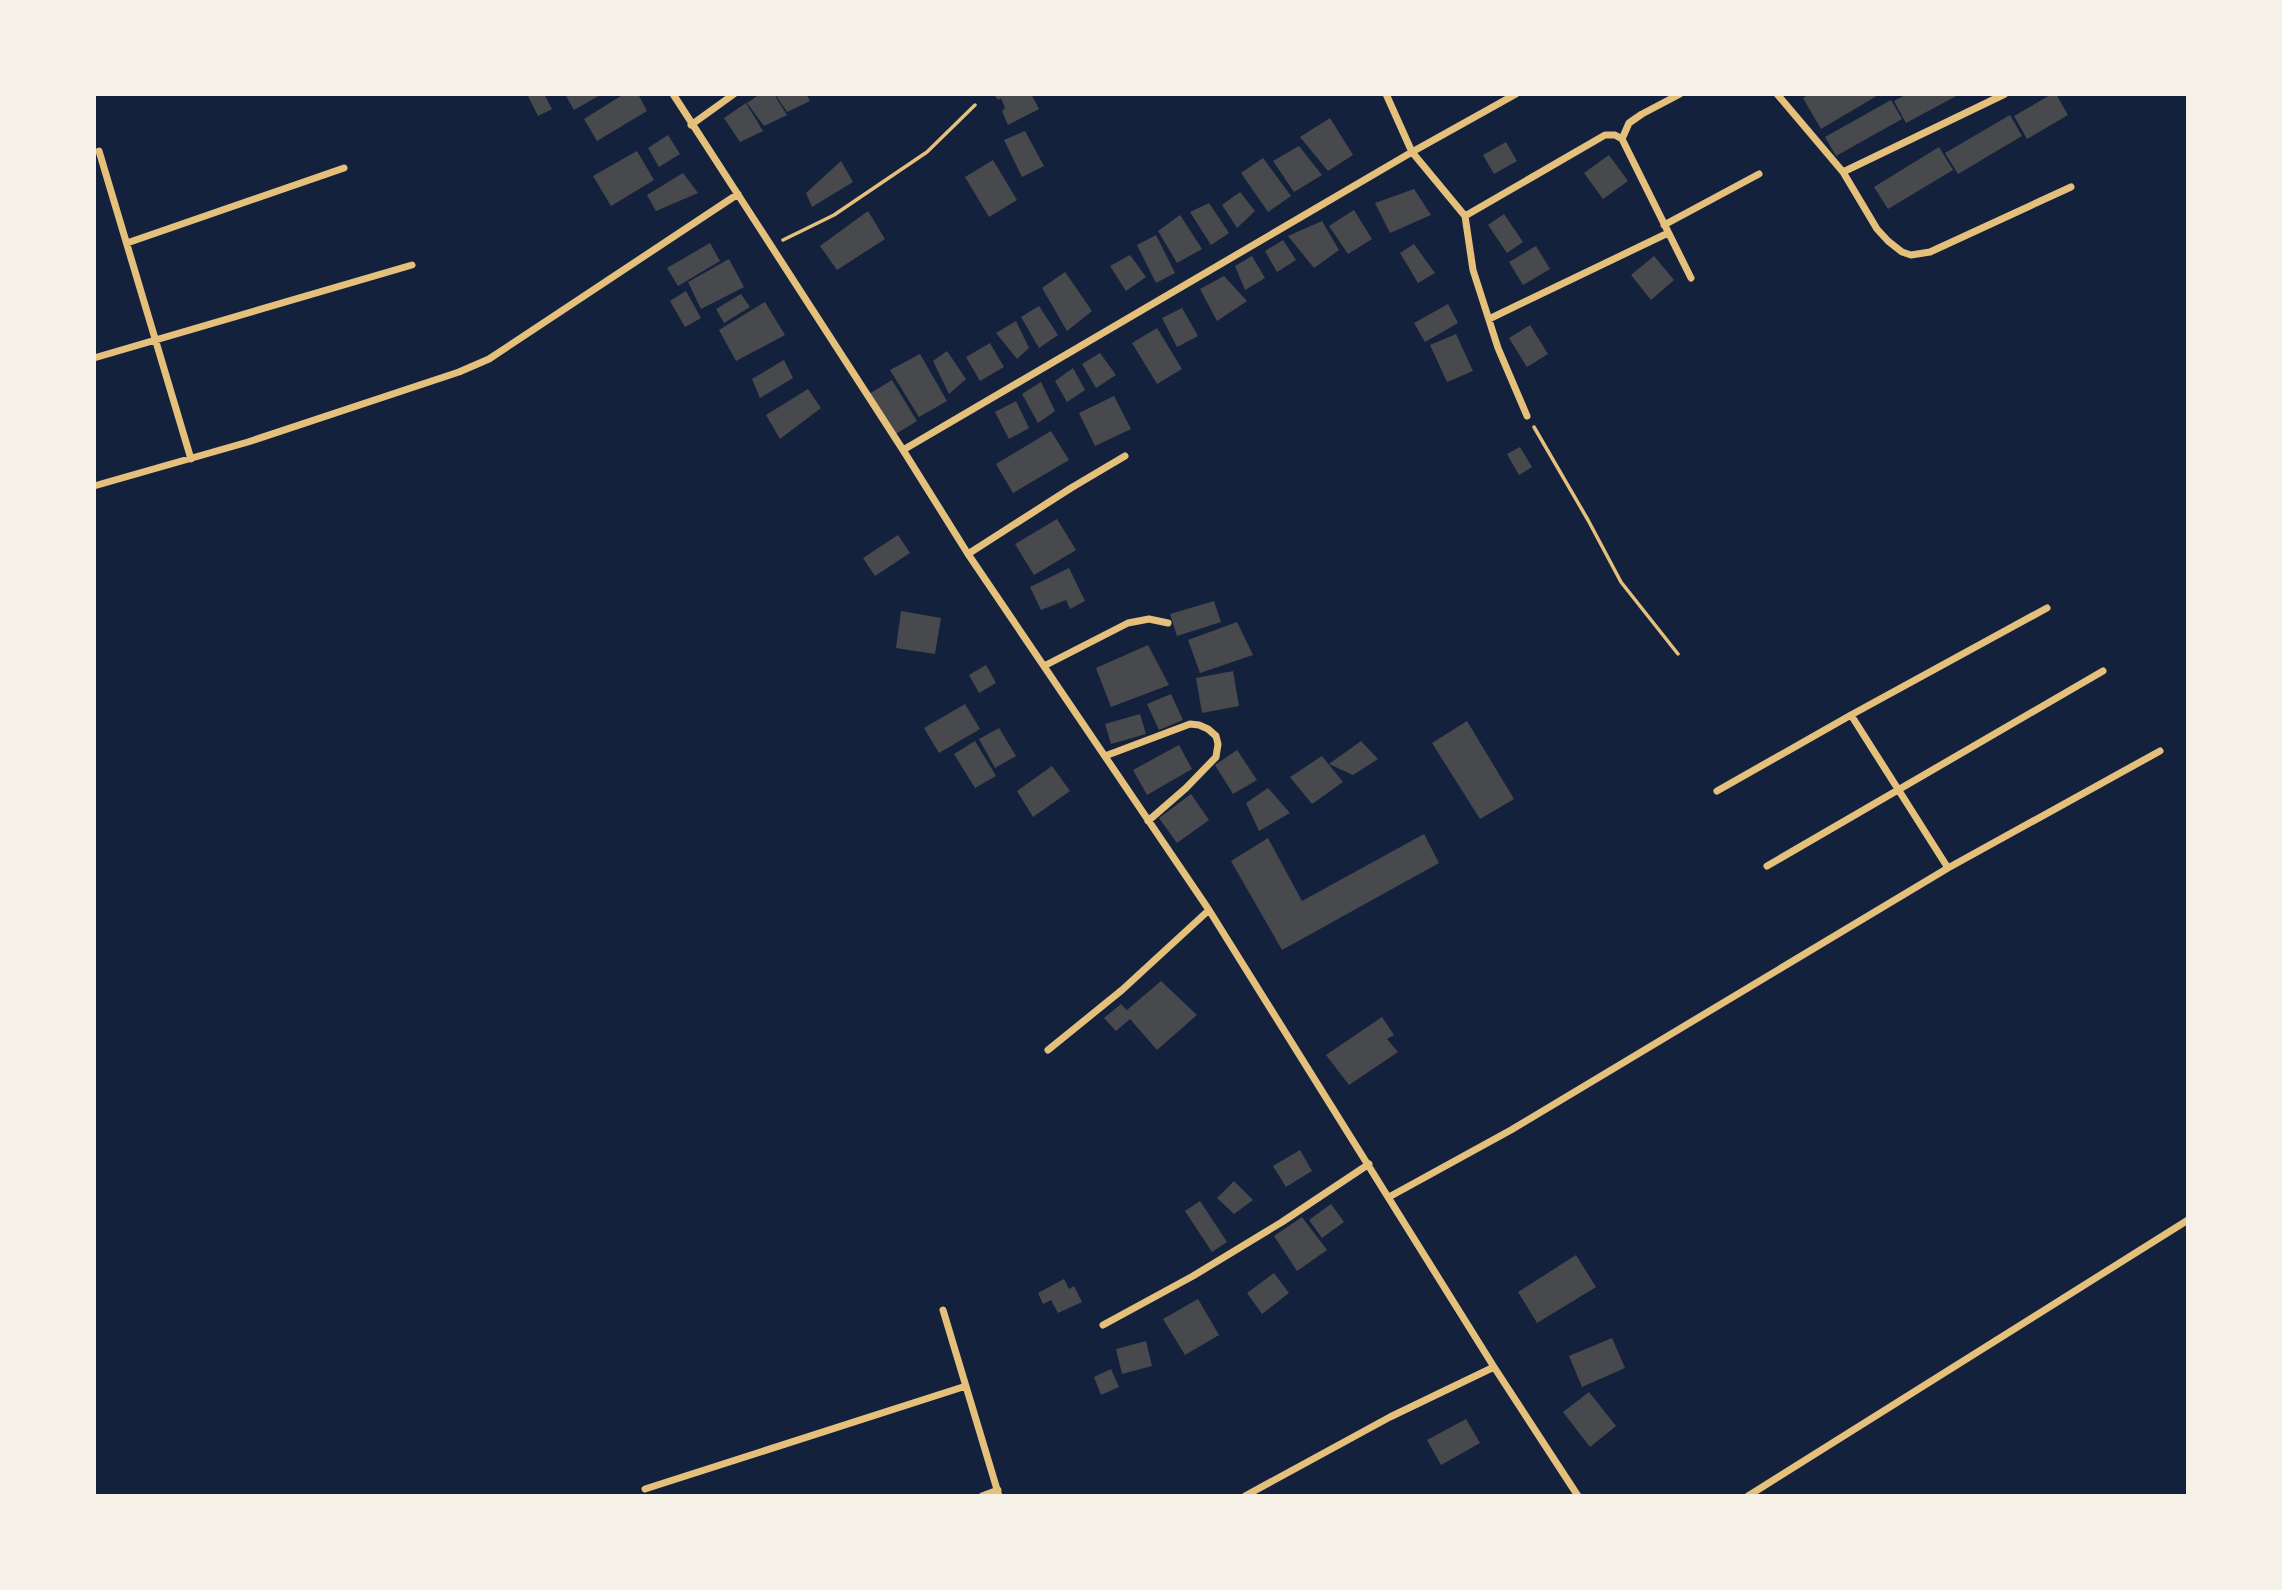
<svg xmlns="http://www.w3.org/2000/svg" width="2282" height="1590" viewBox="0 0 2282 1590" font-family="Poppins,sans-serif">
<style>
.building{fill:#48494c}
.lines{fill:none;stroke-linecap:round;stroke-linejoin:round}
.path{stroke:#e5c07b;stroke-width:3.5}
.minor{stroke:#e5c07b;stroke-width:7}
</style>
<rect width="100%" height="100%" fill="#14213d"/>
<path class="building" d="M527,94H544L552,109L538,116Z
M565,94H602L574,110Z
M624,94H638L647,111L597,141L584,119Z
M760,94H774L787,115L764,126L747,103Z
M775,94H806L810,101L787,112Z
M994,94H1031L1039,109L1008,125L1002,111L1005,108L1001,98L998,100Z
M1810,94H1880L1821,129L1803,98Z
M1907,94H1960L1906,123L1894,101Z
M2052,94H2056L2068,115L2027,139L2014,116Z
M1891,100L1902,119L1836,156L1825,137Z
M746,103L763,131L740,142L724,118Z
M2010,115L2022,136L1958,174L1945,153Z
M1330,118L1353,155L1328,171L1300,137Z
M1025,131L1044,166L1022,177L1004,140Z
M668,135L680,154L659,167L648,148Z
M1506,142L1517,161L1494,174L1483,155Z
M1299,146L1322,175L1294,192L1273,161Z
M1939,147L1953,170L1888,209L1874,187Z
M637,151L654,180L611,206L593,176Z
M1609,155L1628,181L1603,199L1584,173Z
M1263,158L1291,196L1268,212L1241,173Z
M993,160L1017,200L989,217L965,177Z
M841,161L853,182L812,207L806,193Z
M683,173L698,193L656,211L647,195Z
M1414,189L1431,215L1390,233L1375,203Z
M1240,192L1255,211L1237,228L1222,205Z
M1209,203L1229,233L1211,245L1190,212Z
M1354,210L1372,239L1348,254L1329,226Z
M868,211L885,239L837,270L820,246Z
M1504,214L1523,242L1507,253L1488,225Z
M1180,215L1202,249L1177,263L1158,231Z
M1322,221L1339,250L1314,268L1288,236Z
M1156,235L1175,273L1156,283L1137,245Z
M1283,240L1296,260L1277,272L1265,251Z
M710,243L720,261L678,286L667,268Z
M1414,244L1435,273L1418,283L1400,253Z
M1536,246L1550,269L1523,285L1509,262Z
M1130,255L1146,277L1126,291L1110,266Z
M1252,256L1265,278L1245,290L1235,266Z
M1654,256L1674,280L1651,300L1631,275Z
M729,259L744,287L701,309L688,282Z
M1065,272L1092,311L1067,331L1042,288Z
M1224,276L1247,301L1217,321L1200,289Z
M686,291L701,318L685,327L670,301Z
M741,294L750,307L724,323L716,309Z
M765,302L785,335L736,361L719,330Z
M1448,304L1458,323L1425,342L1414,323Z
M1039,306L1058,335L1039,348L1021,317Z
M1182,308L1198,336L1177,347L1162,318Z
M1016,321L1029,348L1017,359L996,333Z
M1530,325L1548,354L1527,367L1509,338Z
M1157,328L1182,369L1157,384L1132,343Z
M1456,334L1473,371L1447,382L1430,345Z
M990,343L1004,367L980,381L966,357Z
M947,351L966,379L949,394L933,361Z
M1100,353L1116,375L1096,388L1082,364Z
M920,354L947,401L919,417L890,370Z
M784,360L793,378L760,398L752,379Z
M1073,368L1085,390L1067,402L1055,381Z
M892,380L917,421L894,435L869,394Z
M1041,382L1055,411L1038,423L1022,394Z
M808,389L821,408L780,439L766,415Z
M1114,396L1131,429L1095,446L1079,413Z
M1016,401L1029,428L1009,439L995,412Z
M1051,431L1069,460L1013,493L996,464Z
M1520,447L1532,467L1519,475L1507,454Z
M1057,519L1076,550L1034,575L1015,544Z
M898,535L910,553L875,576L863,558Z
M1069,568L1085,601L1070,609L1066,600L1041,610L1030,587Z
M1214,601L1221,622L1177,636L1170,614Z
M901,611L941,618L935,654L896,648Z
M1237,622L1253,655L1200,673L1188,640Z
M1148,645L1169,685L1111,707L1096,668Z
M986,665L996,683L979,693L969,675Z
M1233,671L1239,706L1202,713L1196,678Z
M1171,694L1183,720L1159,730L1147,704Z
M965,704L980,729L939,753L924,728Z
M1140,714L1146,734L1111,744L1105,724Z
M1467,721L1514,799L1480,819L1432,743Z
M999,728L1016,756L995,768L979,739Z
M975,741L996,776L975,788L954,754Z
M1361,741L1378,759L1353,775L1329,764Z
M1179,745L1192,769L1147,795L1133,770Z
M1237,750L1257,780L1233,794L1215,765Z
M1322,756L1343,782L1312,804L1290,777Z
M1052,766L1070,791L1033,817L1017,791Z
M1268,788L1290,813L1259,831L1246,803Z
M1191,794L1209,820L1177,843L1159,818Z
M1424,834L1439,863L1282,950L1231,861L1268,838L1302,901Z
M1161,981L1197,1015L1157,1050L1130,1019L1116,1031L1104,1018L1121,1004L1127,1010Z
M1382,1017L1394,1035L1387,1039L1398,1052L1349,1085L1326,1055Z
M1300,1150L1312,1171L1286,1187L1273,1166Z
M1234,1181L1253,1200L1234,1214L1217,1198Z
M1200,1201L1227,1242L1212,1252L1185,1211Z
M1331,1204L1344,1222L1322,1238L1309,1220Z
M1302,1217L1327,1250L1297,1271L1274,1236Z
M1576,1255L1596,1287L1537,1323L1518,1292Z
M1274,1273L1289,1293L1262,1314L1247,1293Z
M1064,1279L1069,1289L1074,1286L1082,1302L1058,1313L1051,1300L1043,1304L1038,1293Z
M1198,1299L1219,1335L1185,1355L1163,1319Z
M1612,1338L1625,1368L1582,1387L1569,1356Z
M1146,1341L1152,1366L1122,1374L1116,1349Z
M1111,1369L1119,1387L1101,1395L1094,1377Z
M1589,1392L1616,1426L1590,1447L1563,1412Z
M1466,1419L1480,1443L1441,1465L1427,1440Z"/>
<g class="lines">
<path class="path" d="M783,240L834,215L927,152L975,105
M1534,427L1588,520L1621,582L1678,654"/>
<path class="minor" d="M673,94L903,450L968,554L1209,910L1494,1367L1578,1496
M1386,94L1412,152L1465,216L1473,270L1498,348L1527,416
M1777,94L1843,172L1877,229L1888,241L1902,252L1911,255L1930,252L2071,187
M691,125L734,94
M1622,139L1629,123L1642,114L1680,94
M99,151L191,459
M1843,172L2005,94
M1465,216L1605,135H1615L1622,139L1691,278
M1664,225L1759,174
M127,243L344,168
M1489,319L1668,233
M94,358L412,265
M903,450L1412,152L1516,94
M94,486L248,442L459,372L489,359L738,194
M968,554L1071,488L1125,456
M1044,666L1128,623L1149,619L1168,623
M1105,756L1190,724L1199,725L1208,729L1216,736L1218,744L1216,757L1186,788L1148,821
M1717,791L1851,715
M1767,866L2103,671
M1948,868L1851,715L2047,608
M1048,1050L1122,990L1209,910
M1389,1197L1511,1130L1948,868L2160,751
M943,1310L999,1496
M1103,1325L1193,1276L1282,1222L1369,1164
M645,1489L966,1386
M982,1496L998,1490
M1245,1496L1390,1417L1494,1367
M1748,1496L2188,1220"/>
</g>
<rect width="2282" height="1590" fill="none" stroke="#f6f1e7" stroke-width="192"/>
</svg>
